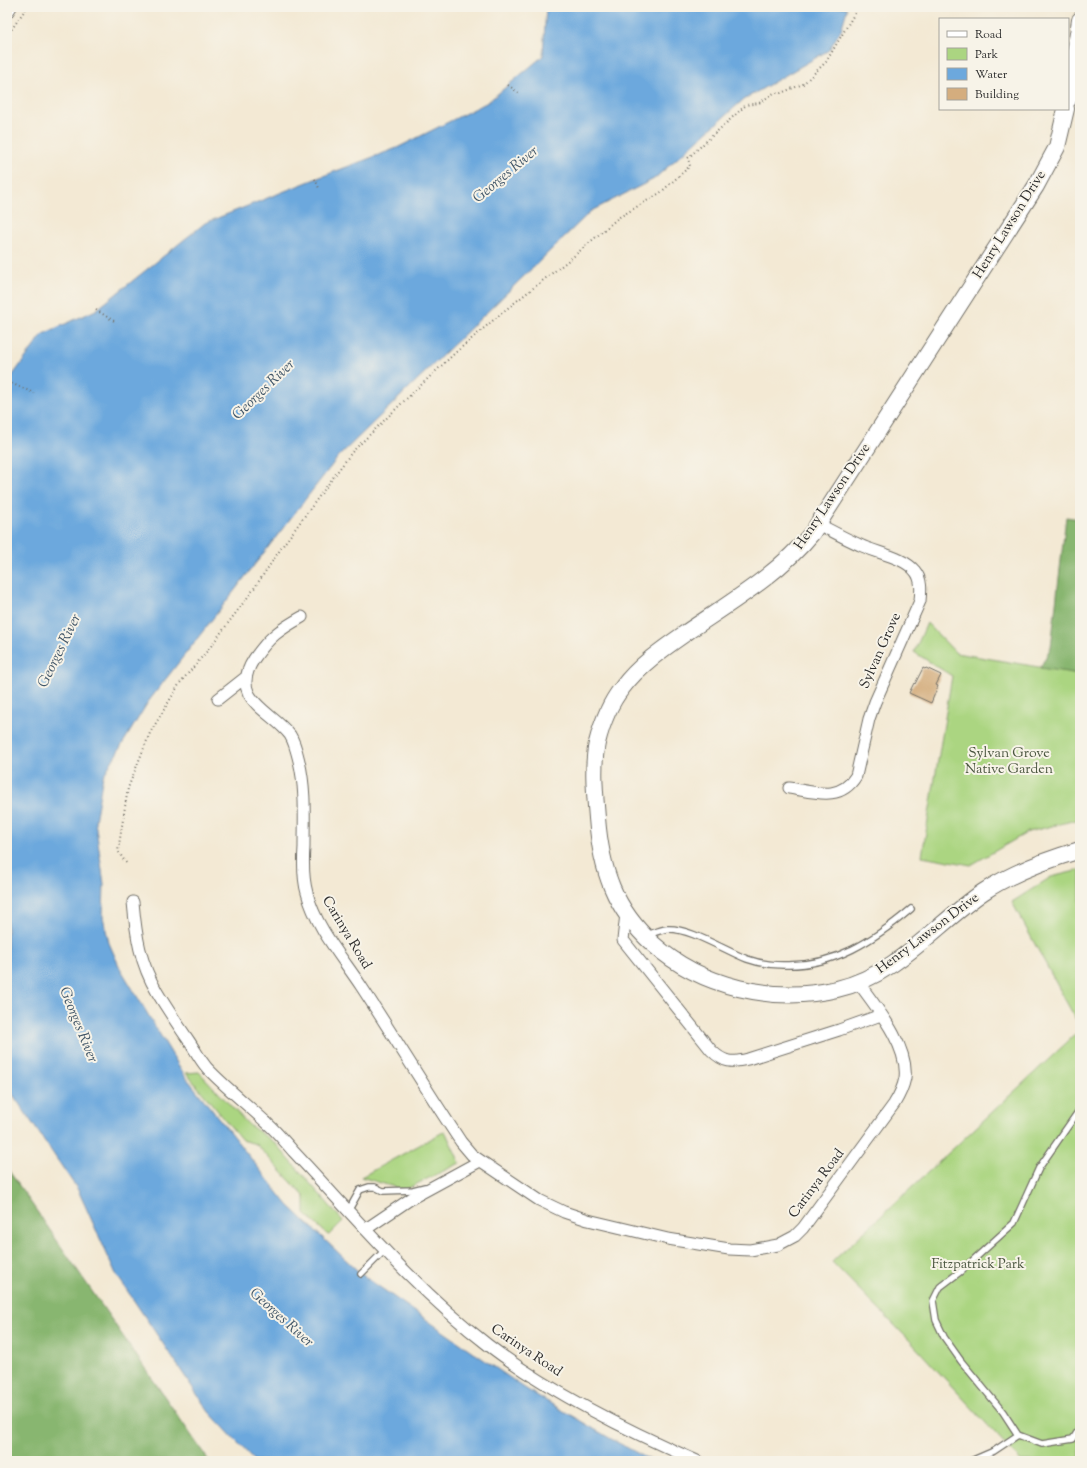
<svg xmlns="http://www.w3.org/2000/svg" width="1087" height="1468" viewBox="0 0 1087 1468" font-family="'Sorts Mill Goudy',serif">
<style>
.green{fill:#abd581;stroke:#6b8056}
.forest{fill:#88b66f;stroke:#5a704d}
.water{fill:#6ca8dd;stroke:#4c6a84}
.building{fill:#d4ad7e}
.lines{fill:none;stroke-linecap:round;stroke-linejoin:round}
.lane-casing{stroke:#716e66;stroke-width:8}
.street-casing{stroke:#716e66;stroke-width:13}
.secondary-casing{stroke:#716e66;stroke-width:18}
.path{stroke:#716e66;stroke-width:2;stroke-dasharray:1 3;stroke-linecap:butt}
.lane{stroke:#fff;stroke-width:5.5}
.street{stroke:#fff;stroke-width:11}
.secondary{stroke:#fff;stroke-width:16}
.labels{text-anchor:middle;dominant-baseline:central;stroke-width:4;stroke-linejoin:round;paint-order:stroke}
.street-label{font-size:14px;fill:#2b2b2b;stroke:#f7f3e8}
.park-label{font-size:14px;fill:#4b5640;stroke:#f7f3e8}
.water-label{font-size:15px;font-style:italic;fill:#425769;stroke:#f7f3e8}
</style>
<rect width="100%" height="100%" fill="#f7f3e8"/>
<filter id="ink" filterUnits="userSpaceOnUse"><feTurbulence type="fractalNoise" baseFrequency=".025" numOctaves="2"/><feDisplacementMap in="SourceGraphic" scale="8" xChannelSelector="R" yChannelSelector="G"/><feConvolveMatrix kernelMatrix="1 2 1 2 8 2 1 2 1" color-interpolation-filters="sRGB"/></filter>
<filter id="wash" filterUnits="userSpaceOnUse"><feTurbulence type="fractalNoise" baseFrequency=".012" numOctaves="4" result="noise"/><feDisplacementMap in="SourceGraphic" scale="16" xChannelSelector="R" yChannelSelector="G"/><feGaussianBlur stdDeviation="0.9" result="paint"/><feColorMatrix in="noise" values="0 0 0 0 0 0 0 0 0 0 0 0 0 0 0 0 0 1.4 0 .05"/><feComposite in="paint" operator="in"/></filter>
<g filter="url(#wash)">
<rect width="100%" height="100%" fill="#f3e9d4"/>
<path class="green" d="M927,623L956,653L1080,674V819L1028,832L971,865L922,856L952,676L914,652Z
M1080,870V1027L1012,902L1051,877Z
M1080,1030V1461H1021L910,1341L832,1262Z
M199,1072L249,1125L274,1142L343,1221L329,1235H328L305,1214V1197L256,1144L242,1140L186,1073Z
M445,1131L460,1163L404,1190L361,1177Z"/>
<path class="forest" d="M1066,517L1080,519V674L1040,668L1051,647Z
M7,1168L209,1461H7Z"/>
<path class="water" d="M546,7H846L847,10L841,30L829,50L743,100L654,179L591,211L339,456L148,702L103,776L95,821L104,884L103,917L109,943L120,968L185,1076L288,1205L361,1274L526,1389L613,1440L652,1461H255L209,1412L116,1274L78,1190L7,1086V383L43,334L96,310L205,223L315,179L397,148L488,102L543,56Z"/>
<g id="blocks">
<path class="building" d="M923,668L925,669L926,668L941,675L936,685L938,686L931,703L909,693L914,683L915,684Z"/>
</g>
</g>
<g filter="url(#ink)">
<use href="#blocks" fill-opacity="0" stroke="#716e66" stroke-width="1"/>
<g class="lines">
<defs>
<path id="lane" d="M647,935C653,933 660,930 667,929C688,927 726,951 747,959C758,963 771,965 783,965C834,967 874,940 911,909
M348,1209L351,1206L360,1190L369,1187H375L383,1191L413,1190L425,1187
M361,1274L385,1250
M1018,1435L1003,1412L961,1361L944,1337L936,1320L933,1301L940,1287L961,1271L1014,1223L1039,1168L1080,1109
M971,1461L994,1451L1018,1435L1042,1444L1073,1439L1080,1428"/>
<path id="street" d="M7,13L11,7
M302,617C279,630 269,637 254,659C228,699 271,710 290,735C295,743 297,753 299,761C306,790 304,818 304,847C303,862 303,879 307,893C316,928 342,957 361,986C395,1038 427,1091 461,1142L472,1155L539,1200L564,1212L588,1220L668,1239L729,1249L750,1250L778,1245L795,1236L803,1228L894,1104C899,1096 903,1088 905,1078C909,1046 876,1007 858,982
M218,699L246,677
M789,788C815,792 840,802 856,776L869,719L875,702L920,601C921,591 922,579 915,571C904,557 876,553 860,545C846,539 832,531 818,524
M133,902C136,936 140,963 157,992C167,1009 178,1025 189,1041C195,1050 200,1060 207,1068C226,1088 248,1105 268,1124C277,1132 285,1142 293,1151C356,1218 415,1289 488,1345C550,1392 626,1430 697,1461
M626,914L623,940L711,1050C724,1063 732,1063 748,1059L839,1030L881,1015
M366,1229L412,1198L480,1161"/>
<path id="secondary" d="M1068,100L1080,20
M1066,109L1057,147L1036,186L813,532C779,574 731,602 687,632C664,648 639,665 622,688C610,703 602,723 597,743C592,767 595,793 597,818C601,869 614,909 653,944C701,987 774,1004 837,989C897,975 935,925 983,892C1013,872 1046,860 1080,850"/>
</defs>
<use href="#lane" class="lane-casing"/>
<use href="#street" class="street-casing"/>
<use href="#secondary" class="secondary-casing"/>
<path class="path" d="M7,36L27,7
M508,85L520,94
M315,179L319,188
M96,310L114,321
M8,382L34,393
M126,863L118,851L128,788L150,733L180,683L208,650L253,590L284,544L352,452L401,404L455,353L504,311L574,256L618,218L660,193L690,166L688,158L746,105L759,103L774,93H781L803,84L826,62L856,11L855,7H858"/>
<use href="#lane" class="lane"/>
<use href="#street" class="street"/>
<use href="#secondary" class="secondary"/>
</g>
</g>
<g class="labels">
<g class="street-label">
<text transform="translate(1010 225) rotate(-58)">Henry Lawson Drive</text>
<text transform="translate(833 497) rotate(-56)">Henry Lawson Drive</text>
<text transform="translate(881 651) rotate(-66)">Sylvan Grove</text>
<text transform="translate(346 933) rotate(59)">Carinya Road</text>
<text transform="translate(928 934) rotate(-37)">Henry Lawson Drive</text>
<text transform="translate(817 1184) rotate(-53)">Carinya Road</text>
<text transform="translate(526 1351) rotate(34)">Carinya Road</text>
</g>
<g class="park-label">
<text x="1009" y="754">Sylvan Grove<tspan x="1009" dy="16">Native Garden</tspan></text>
<text x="978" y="1265">Fitzpatrick Park</text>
</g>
<g class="water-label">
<text transform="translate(506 175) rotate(-40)">Georges River</text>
<text transform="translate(264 390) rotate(-44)">Georges River</text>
<text transform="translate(60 651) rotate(-64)">Georges River</text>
<text transform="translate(78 1025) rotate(68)">Georges River</text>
<text transform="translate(281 1318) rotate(42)">Georges River</text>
</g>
</g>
<rect width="1087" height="1468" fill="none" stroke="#f7f3e8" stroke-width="24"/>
<rect x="939" y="18" width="130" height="92" fill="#f7f3e8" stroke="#a5a39c"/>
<rect x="947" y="31" width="20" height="6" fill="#ffffff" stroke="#a5a39c"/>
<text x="975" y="38" font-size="12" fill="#2b2b2b">Road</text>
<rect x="947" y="48" width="20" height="12" fill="#abd581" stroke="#a5a39c"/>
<text x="975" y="58" font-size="12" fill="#2b2b2b">Park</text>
<rect x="947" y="68" width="20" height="12" fill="#6ca8dd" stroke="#a5a39c"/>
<text x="975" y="78" font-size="12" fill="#2b2b2b">Water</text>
<rect x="947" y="88" width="20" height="12" fill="#d4ad7e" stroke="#a5a39c"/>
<text x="975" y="98" font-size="12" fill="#2b2b2b">Building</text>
</svg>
